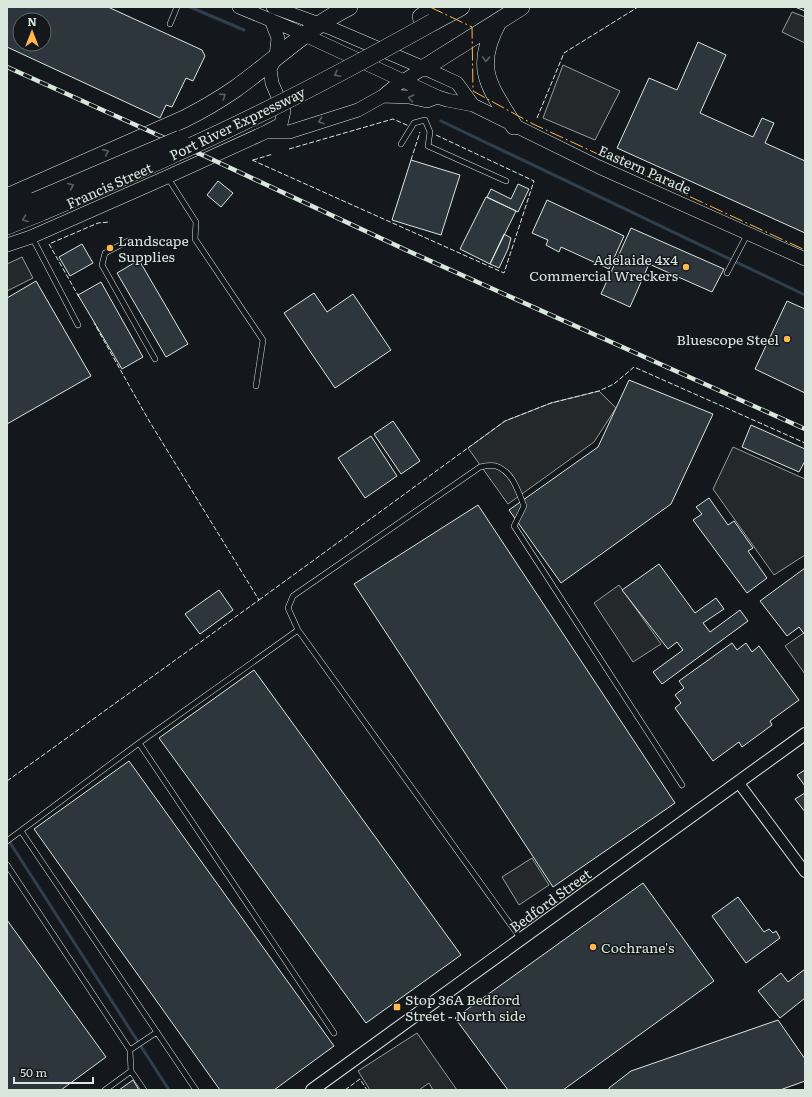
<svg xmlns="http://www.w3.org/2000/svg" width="812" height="1097" viewBox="0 0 812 1097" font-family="Literata,serif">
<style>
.parking{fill:#24282b;stroke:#939e99}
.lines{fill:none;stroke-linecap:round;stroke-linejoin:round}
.stream{stroke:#2f3f4d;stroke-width:3}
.building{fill:#2c363c;stroke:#d8e6dc;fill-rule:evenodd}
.service-casing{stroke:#d8e6dc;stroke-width:6}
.minor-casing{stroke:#d8e6dc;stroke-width:12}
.tertiary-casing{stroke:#d8e6dc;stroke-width:14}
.secondary-casing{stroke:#d8e6dc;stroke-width:14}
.motorway-casing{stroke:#d8e6dc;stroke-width:18}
.service{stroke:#14181c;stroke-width:5}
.minor{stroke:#14181c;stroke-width:10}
.tertiary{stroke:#14181c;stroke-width:12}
.secondary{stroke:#14181c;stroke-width:13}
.motorway{stroke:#14181c;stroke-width:17}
.rail-casing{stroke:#d8e6dc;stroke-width:4.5}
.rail{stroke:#14181c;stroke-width:3;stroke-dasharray:9;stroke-linecap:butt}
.motorway-bridge-casing{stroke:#d8e6dc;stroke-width:18;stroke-linecap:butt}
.motorway-bridge{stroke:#14181c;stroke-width:17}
.fence{stroke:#d8e6dc;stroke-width:1;stroke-dasharray:5 2;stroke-linecap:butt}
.power{stroke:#ffb74d;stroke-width:1;stroke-dasharray:14 3 2 3;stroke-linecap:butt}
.oneway{stroke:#59605f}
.poi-dot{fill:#ffb74d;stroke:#14181c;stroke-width:1.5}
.labels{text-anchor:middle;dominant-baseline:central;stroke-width:3;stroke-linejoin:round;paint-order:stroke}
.street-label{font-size:14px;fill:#d8e6dc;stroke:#14181c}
.poi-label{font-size:14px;fill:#d8e6dc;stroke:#14181c;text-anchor:start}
</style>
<rect width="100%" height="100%" fill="#14181c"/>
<path class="parking" d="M792,12L805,17V43L782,32Z
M563,65L620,91L595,140L543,118Z
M22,257L33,278L7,291V264Z
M599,391L616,408L594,442L508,504L468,448L505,421L551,403Z
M733,447L805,479V555L774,575L713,489Z
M619,585L661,644L633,662L594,603Z
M805,632V674L785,646Z
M532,858L549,885L519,905L502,877Z
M417,1033L457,1090H433L429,1083L419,1090H370L358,1071Z"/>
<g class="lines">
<path class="stream" d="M190,7L244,30
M441,121L805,295
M7,838L169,1090"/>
</g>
<path class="building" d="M7,7H108L202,50L205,56L193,81L186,78L172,107L166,105L160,118L7,47ZM20,20H44V44H20Z
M795,7H805V11Z
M698,42L726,55L700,113L753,137L762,118L774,123L765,143L805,161V233L617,148L649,78L677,90Z
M411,160L460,175L441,235L392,220Z
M218,181L233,193L221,207L207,195Z
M518,184L529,189L518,212L487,197L491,189L511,199Z
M486,197L516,211L490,264L460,249Z
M547,200L624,236L609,269L561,247L559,252L546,245L548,240L532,233Z
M631,228L724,269L712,292L649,264L630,307L601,294Z
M504,234L511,238L508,249L499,268L490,264Z
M82,244L93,263L70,276L59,257Z
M139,260L188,344L166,357L117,273Z
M36,281L91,376L7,424V298Z
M101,282L143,357L122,369L78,295Z
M314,293L327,312L353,294L391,350L335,388L284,313Z
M787,301L805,309V393L755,369Z
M629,380L713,414L671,504L561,583L509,510L598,447Z
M393,421L420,461L401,474L374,434Z
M751,425L805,449V461L799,472L742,447Z
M371,436L397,476L365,498L338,458Z
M709,498L728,525L734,521L753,548L748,551L767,578L747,593L693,520L702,514L696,507Z
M478,505L675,803L553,887L354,584Z
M659,564L695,613L716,598L724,609L703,623L710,632L740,610L748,621L662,684L653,672L683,650L677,642L668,649L622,590Z
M805,568V635L799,627L787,636L760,601Z
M219,590L233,610L200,634L185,614Z
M732,643L737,650L746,643L752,652L759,646L799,700L770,721L772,725L742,747L739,742L713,761L675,708L681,703L675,695L684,688L679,681Z
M254,670L461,955L366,1023L159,738Z
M129,761L334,1046L274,1090H220L34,829Z
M805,770V786L797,775Z
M805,793V812L795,799Z
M643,883L714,981L563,1090H508L455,1018Z
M738,897L764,932L769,929L773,933L776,931L780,938L746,963L712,916Z
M7,920L106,1057L61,1090H7Z
M805,969V998L780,1018L758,991L781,973L788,982Z
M778,1020L805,1059V1081L780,1090H609V1088L631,1071Z
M133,1080L139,1090H119Z"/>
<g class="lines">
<defs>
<path id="service" d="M170,24L177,7
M401,144L414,123L425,120L430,132L428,146L506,181
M168,178L196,222L195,239L263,340L256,386
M32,237L78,325
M128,241L105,253L102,265L155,359
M727,273L748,233
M139,743L298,630
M21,831L196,1090
M7,841L139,743L334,1033
M7,865L130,1050L131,1071L105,1090
M521,939L298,630L288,608L293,596L480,467C485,466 492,465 496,466C513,472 518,491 524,506L514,526L682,785
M130,1050L157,1032
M131,1071L144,1090"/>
<path id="minor" d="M738,782L805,872"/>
<path id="tertiary" d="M312,1090L805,734"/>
<path id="secondary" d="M239,7L292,29L438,97L447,100L473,105L599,167L805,259
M273,7L333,29L424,68L457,83L473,105
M383,96L409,97L427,101L438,97
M268,132H289L358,110L383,96L395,86L424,68
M7,245L31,237L167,177L266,132L281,124L284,111L272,83L270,69L276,57L278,38L271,20"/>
<path id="motorway" d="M421,17L437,7
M433,22L461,7
M498,22C473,68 489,86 514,126
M424,68L521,7
M7,197L184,119C202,110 219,100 235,89C273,62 307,28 349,7
M7,212L35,201
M7,226L42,212"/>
</defs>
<use href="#service" class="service-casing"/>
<use href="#minor" class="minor-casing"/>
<use href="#tertiary" class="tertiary-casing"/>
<use href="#secondary" class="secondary-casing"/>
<use href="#motorway" class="motorway-casing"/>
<use href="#service" class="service"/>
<use href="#minor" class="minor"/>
<use href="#tertiary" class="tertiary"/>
<use href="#secondary" class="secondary"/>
<use href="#motorway" class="motorway"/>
<defs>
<path id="rail" d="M7,67L209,158L406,250L805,429"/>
</defs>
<use href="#rail" class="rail-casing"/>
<use href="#rail" class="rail"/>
<defs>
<path id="motorway-bridge" d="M35,201L180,139
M42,212C87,193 132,174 176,153C264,114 349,69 433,22"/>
</defs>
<use href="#motorway-bridge" class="motorway-bridge-casing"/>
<use href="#motorway-bridge" class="motorway-bridge"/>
<path class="fence" d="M537,118L564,53L638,7
M289,149L393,119L409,126
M252,160L504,273L534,181L436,135
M253,160L273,154
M411,160L420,132
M79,297L49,244L98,223L110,222
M259,600L505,421L551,403L599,391L614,384L634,367L805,443
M7,781L259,600L148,419L94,323
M345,1090L360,1079L367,1090"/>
<path class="power" d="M430,7L472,27L473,91L533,124L805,250"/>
</g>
<defs><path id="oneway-chevron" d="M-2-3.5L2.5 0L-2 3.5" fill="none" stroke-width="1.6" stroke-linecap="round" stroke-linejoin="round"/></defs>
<g class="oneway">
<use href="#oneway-chevron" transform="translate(486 59) rotate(92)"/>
<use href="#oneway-chevron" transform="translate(337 74) rotate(153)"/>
<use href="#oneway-chevron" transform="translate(223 96) rotate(-33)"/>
<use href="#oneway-chevron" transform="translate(411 98) rotate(-169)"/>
<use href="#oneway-chevron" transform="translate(321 121) rotate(162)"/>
<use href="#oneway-chevron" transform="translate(106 152) rotate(-24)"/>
<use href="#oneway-chevron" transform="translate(71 186) rotate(-23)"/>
<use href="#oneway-chevron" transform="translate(25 219) rotate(159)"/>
</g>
<g class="poi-dot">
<circle cx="110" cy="248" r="4"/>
<circle cx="686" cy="267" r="4"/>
<circle cx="787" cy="339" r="4"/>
<circle cx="593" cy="947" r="4"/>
<rect x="393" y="1003" width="8" height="8" rx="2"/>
</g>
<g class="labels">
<g class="street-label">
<text transform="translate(237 123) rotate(-26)">Port River Expressway</text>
<text transform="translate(645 169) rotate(24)">Eastern Parade</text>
<text transform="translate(109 185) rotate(-24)">Francis Street</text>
<text transform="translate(550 900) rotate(-36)">Bedford Street</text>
</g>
<g class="poi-label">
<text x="118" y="240">Landscape<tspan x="118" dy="16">Supplies</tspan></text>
<text x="678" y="259" text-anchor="end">Adelaide 4x4<tspan x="678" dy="16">Commercial Wreckers</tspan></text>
<text x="779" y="339" text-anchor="end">Bluescope Steel</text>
<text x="601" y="947">Cochrane's</text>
<text x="405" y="999">Stop 36A Bedford<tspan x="405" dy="16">Street - North side</tspan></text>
</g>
</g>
<rect width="812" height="1097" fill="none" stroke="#d8e6dc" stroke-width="16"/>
<g transform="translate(32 32)"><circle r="19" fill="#14181c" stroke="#626a69"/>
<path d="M0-3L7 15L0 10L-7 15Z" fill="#ffb74d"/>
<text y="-6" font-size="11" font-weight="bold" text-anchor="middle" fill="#d8e6dc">N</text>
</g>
<path d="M14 1077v6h79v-6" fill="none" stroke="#d8e6dc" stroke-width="2"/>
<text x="20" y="1077" font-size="12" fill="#d8e6dc" stroke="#14181c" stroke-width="3" paint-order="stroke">50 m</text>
</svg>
